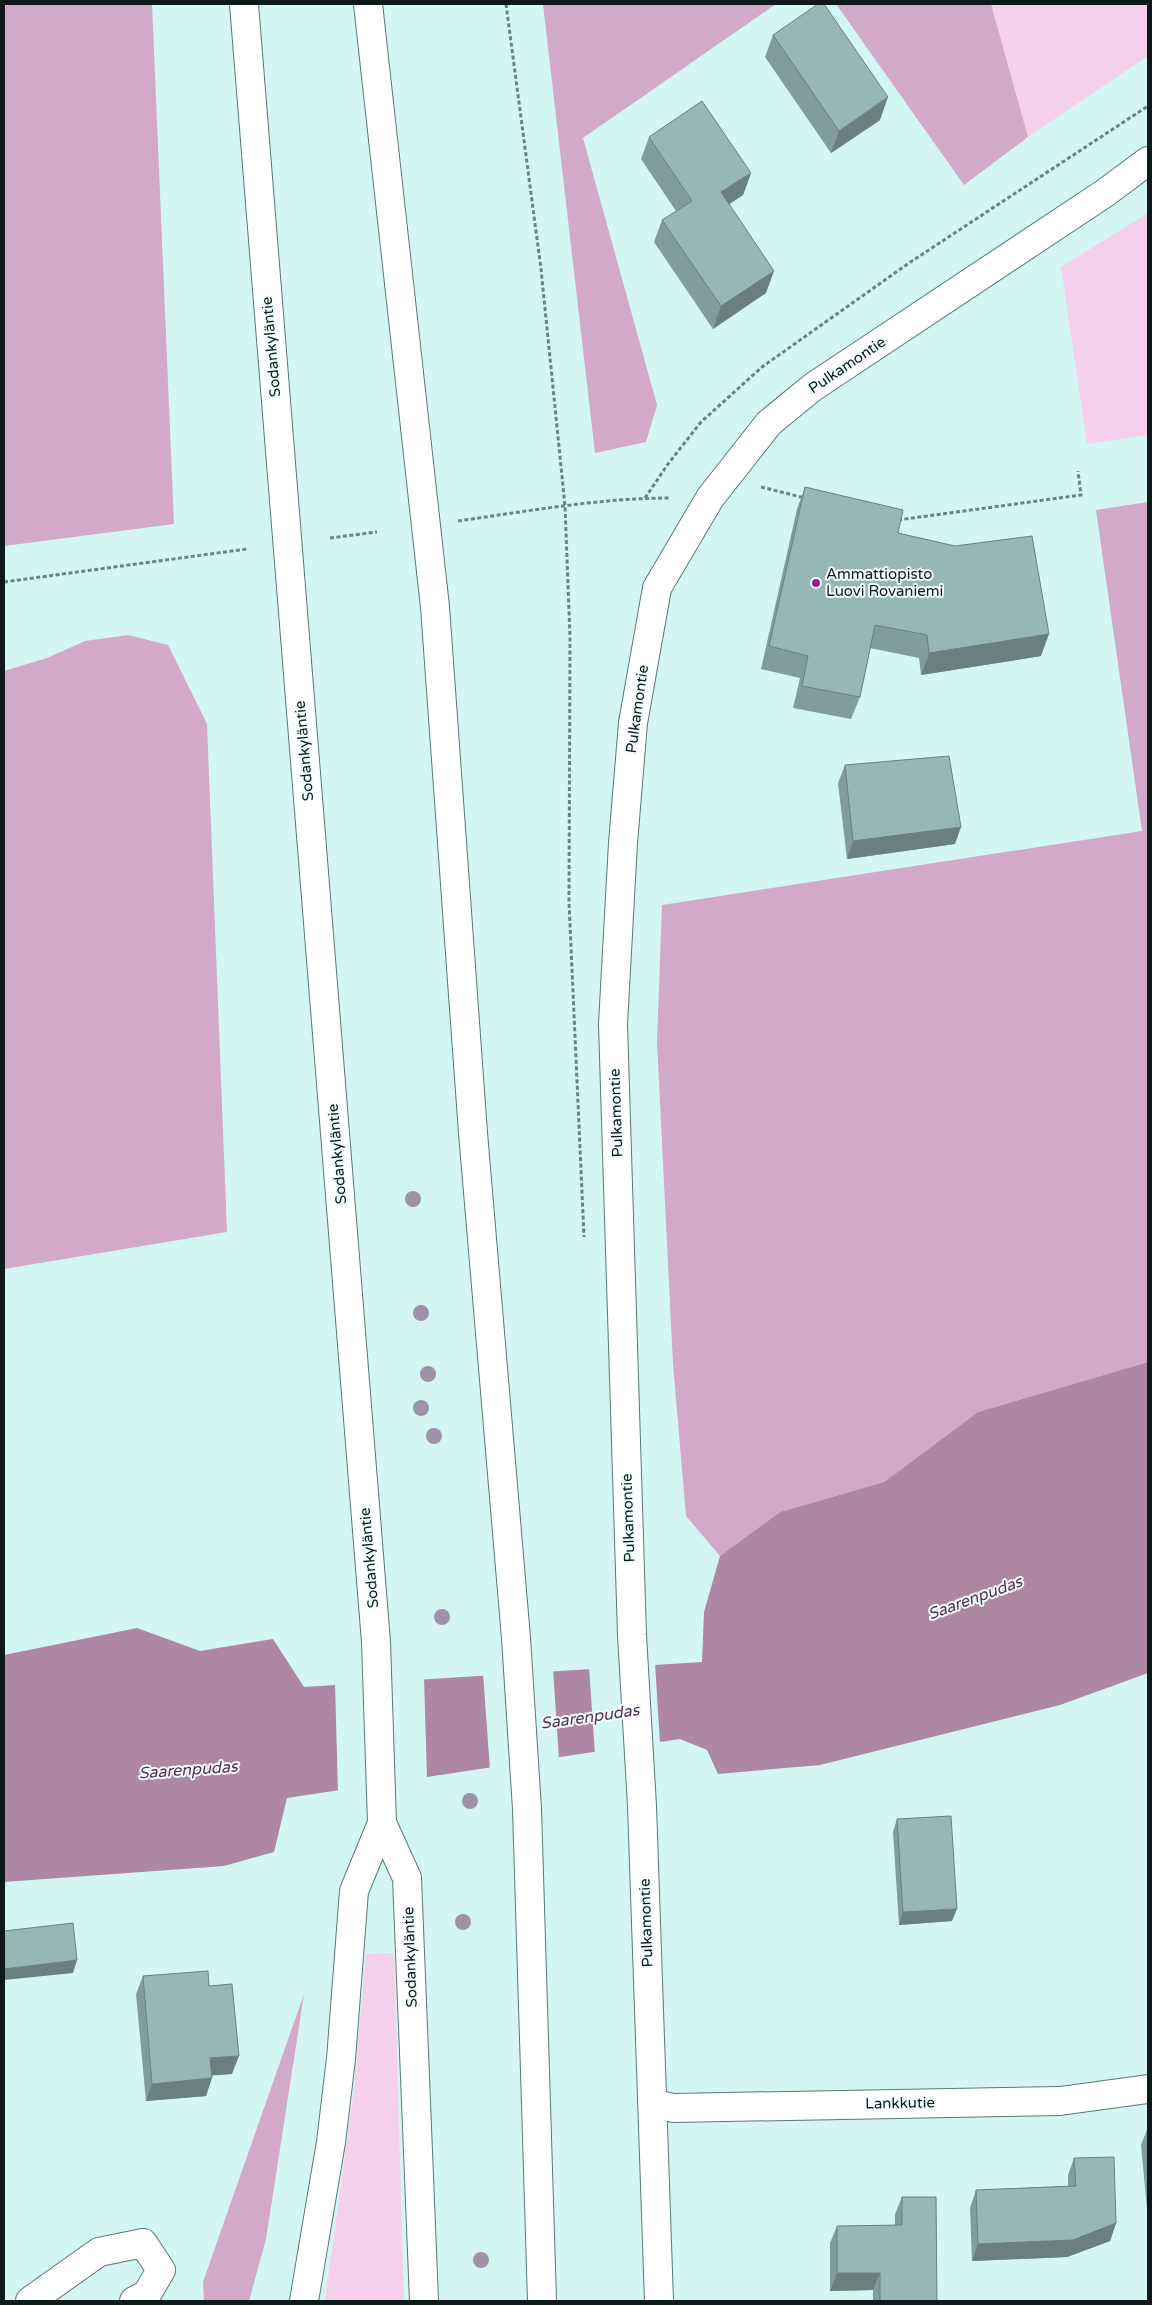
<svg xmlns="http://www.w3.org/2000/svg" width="1152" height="2305" viewBox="0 0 1152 2305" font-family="'Varela Round',sans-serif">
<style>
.green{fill:#f5d0ea}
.forest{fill:#d2a9c6}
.water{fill:#ae87a2}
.pier{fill:#d3f6f2}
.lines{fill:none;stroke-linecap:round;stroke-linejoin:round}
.minor-casing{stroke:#597875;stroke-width:30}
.highway-casing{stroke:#597875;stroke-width:30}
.path{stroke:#6b8280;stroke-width:3;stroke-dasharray:4 2.5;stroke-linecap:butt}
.minor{stroke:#fff;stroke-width:28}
.highway{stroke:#fff;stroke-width:28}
.tree{fill:#a092a6}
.wall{fill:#819d9b}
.shaded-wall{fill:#69807e}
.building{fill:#96b7b4;stroke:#69807e}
.poi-dot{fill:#972380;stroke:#f0fefd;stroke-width:2}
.labels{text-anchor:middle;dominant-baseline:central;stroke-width:4;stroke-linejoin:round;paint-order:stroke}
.street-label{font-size:15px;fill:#0d1a19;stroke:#f0fefd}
.poi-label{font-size:15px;fill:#0d1a19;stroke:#f0fefd;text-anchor:start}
.water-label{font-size:16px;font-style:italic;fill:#5c294f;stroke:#f0fefd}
</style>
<rect width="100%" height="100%" fill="#d3f6f2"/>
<path class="green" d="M991,4H1148V56L1028,137Z
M1148,213V435L1087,444L1061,267Z
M394,1953L404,2301H325L354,2088L366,1954Z"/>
<path class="forest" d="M4,4H152L174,524L4,546Z
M543,4H776L583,138L657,405L646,442L595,453Z
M836,4H991L1028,137L964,185Z
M1148,502V1362L978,1412L884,1482L780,1512L720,1556L686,1516L673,1364L657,1042L662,905L1142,831L1096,510Z
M128,635L168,645L207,724L227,1232L4,1269V671L47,658L85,641Z
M304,1994L266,2239L249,2301H204L203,2282Z"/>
<path class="water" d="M1148,1362V1673L1060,1705L820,1765L718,1774L707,1750L680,1739L287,1798L274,1852L224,1866L4,1882V1655L137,1628L200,1651L273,1639L304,1687L702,1662L704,1612L720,1556L780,1512L884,1482L978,1412Z"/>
<path class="pier" d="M655,1662L660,1744L595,1754L589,1667Z
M553,1669L559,1759L490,1770L483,1673Z
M424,1677L427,1779L338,1793L335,1683Z"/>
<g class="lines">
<defs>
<path id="minor" d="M652,2103L673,2108L1060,2101L1148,2089
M30,2301L99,2252L143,2243L161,2270L147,2294L134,2301
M659,2301L642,1806L632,1635L613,1024L623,843L633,723L657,588L710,498L769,423L813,387L1105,193L1148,161"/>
<path id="highway" d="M244,4L376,1642L382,1823L407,1878L424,2301
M368,4L435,607L473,1133L516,1638L527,1809L542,2301
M304,2301L331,2142L341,2059L354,1891L382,1823"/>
</defs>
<use href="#minor" class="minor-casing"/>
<use href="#highway" class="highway-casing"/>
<path class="path" d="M506,4L541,269L565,506L570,637L569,902L584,1237
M761,487L805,498
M645,498L668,464L701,422L762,367L909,263L1148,106
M898,520L1081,495L1078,471
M458,521C529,511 600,498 671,498
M330,538L377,532
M4,582L247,549"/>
<use href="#minor" class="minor"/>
<use href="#highway" class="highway"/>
</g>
<g class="tree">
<circle cx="413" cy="1199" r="8"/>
<circle cx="421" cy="1313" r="8"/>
<circle cx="428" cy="1374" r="8"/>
<circle cx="421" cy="1408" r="8"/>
<circle cx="434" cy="1436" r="8"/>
<circle cx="442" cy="1617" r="8"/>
<circle cx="470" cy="1801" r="8"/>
<circle cx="463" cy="1922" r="8"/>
<circle cx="481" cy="2260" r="8"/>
</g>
<path class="wall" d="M773,35L880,120L831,153L765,57Z
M649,137L751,173L743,195L729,204L766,293L713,329L654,242L662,220L676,211L641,159Z
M805,487L898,533L1041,656L921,675L919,658L870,648L860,697L851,719L793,708L800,678L761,669L797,509Z
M845,765L955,844L847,859L838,783Z
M897,1819L952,1921L899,1925L893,1832Z
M143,1976L209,1986L232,2074L212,2075L206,2096L146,2101L136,1994Z
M1148,2127V2209H1147L1141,2145Z
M1074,2158L1116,2223L1110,2241L1067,2257L972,2261L970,2208L976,2190L1068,2186V2175Z
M902,2197L937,2301H873V2290L830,2291V2243L837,2226L895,2225V2214Z"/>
<path class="shaded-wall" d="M888,97L880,120L831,153L839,131Z
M751,173L743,195L713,215L721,192Z
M774,271L766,293L713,329L721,306Z
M1049,634L1041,656L921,675L929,653Z
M961,827L955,844L847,859L853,841Z
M957,1909L952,1921L899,1925L903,1912Z
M77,1960L73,1973L4,1980V1969Z
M239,2056L232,2074L204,2076L210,2058Z
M212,2078L206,2096L146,2101L152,2084Z
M1116,2223L1110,2241L1067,2257L972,2261L978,2244Z
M837,2273H880L873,2290L830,2291Z"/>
<path class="building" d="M818,4H824L888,97L839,131L773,35Z
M702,101L751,173L721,192L774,271L721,306L662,220L692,201L649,137Z
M805,487L903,510L898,533L955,546L1032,536L1049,634L929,653L927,635L875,625L860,697L802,686L808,656L769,646Z
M949,756L961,827L853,841L845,765Z
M951,1816L957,1909L903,1912L897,1819Z
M73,1923L77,1960L4,1969V1931Z
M208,1971L209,1986L232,1984L239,2056L210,2058L212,2078L152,2084L143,1976Z
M1114,2157L1116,2223L1073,2240L978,2244L976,2190L1076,2186L1074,2158Z
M902,2197H936L937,2301H880V2273H837V2226L902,2225Z"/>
<circle class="poi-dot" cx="816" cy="583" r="5"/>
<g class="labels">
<g class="street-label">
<text transform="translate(271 347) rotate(-95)">Sodankyläntie</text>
<text transform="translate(847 365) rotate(-34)">Pulkamontie</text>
<text transform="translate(637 709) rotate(-82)">Pulkamontie</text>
<text transform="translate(304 751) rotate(-95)">Sodankyläntie</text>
<text transform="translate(616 1113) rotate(-92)">Pulkamontie</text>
<text transform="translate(337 1154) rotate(-95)">Sodankyläntie</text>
<text transform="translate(628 1518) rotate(-92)">Pulkamontie</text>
<text transform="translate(369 1558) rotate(-95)">Sodankyläntie</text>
<text transform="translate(646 1923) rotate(-92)">Pulkamontie</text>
<text transform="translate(410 1957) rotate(-92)">Sodankyläntie</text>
<text transform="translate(900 2103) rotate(-1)">Lankkutie</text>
</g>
<g class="poi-label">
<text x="826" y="574">Ammattiopisto<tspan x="826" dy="17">Luovi Rovaniemi</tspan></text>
</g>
<g class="water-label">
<text transform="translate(975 1598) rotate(-20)">Saarenpudas</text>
<text transform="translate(590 1717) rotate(-8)">Saarenpudas</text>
<text transform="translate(188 1770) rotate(-4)">Saarenpudas</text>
</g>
</g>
<rect width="1152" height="2305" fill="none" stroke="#0d1a19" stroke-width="10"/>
</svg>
